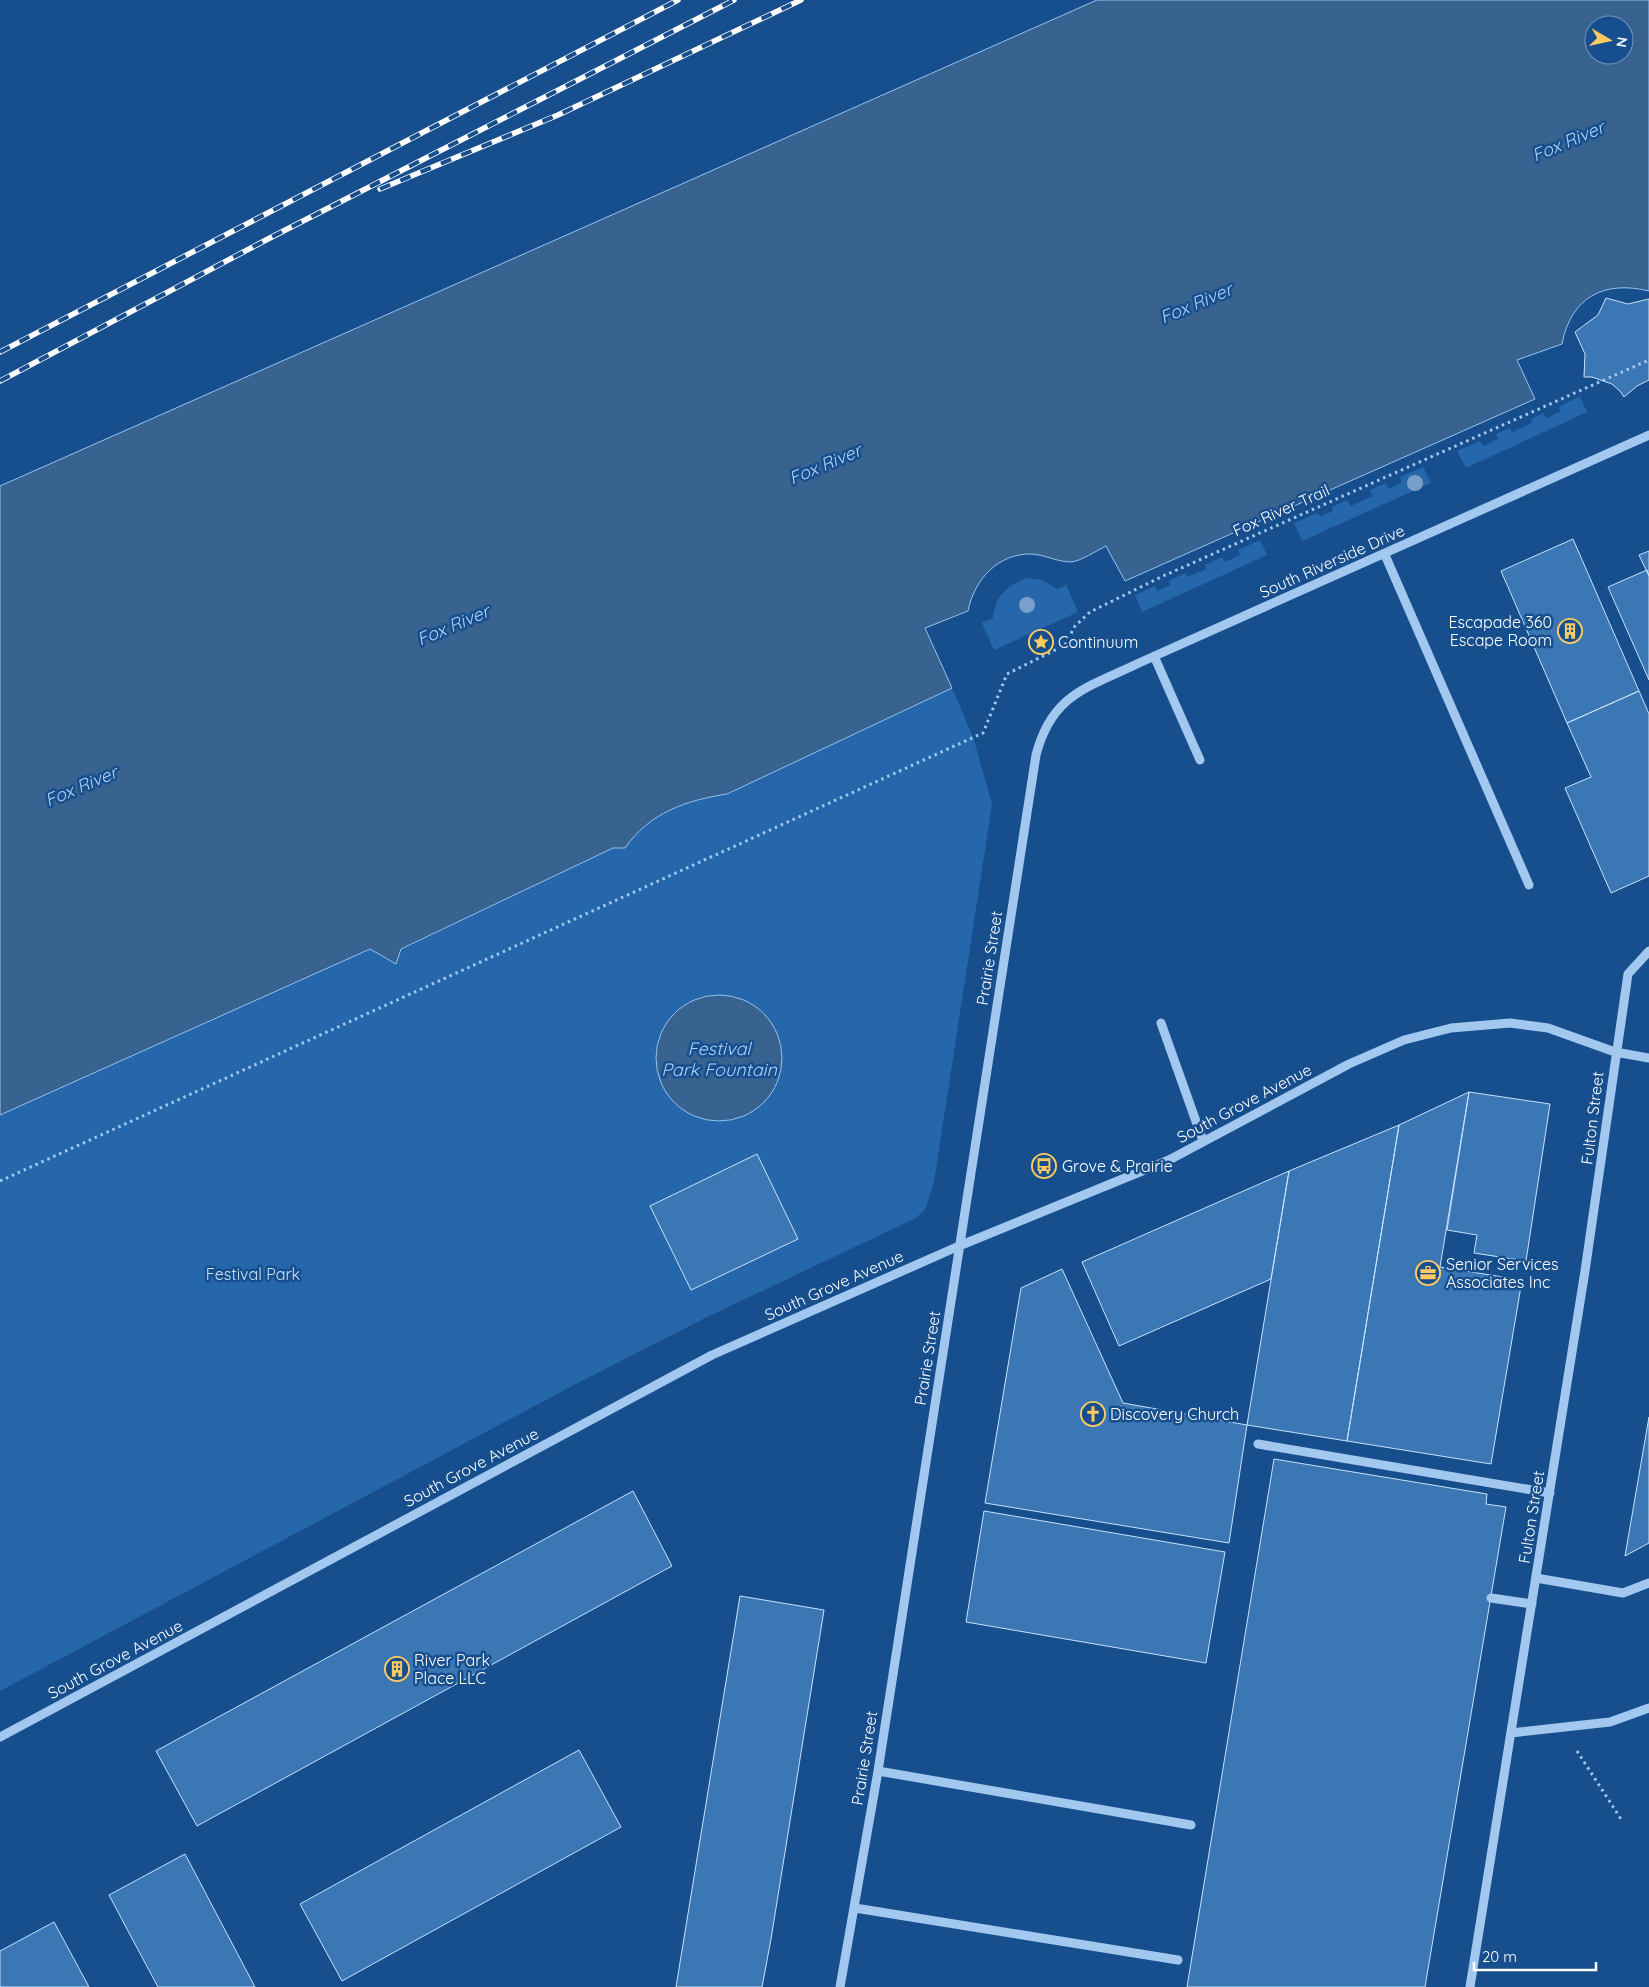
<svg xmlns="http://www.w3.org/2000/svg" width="1649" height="1987" viewBox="0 0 1649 1987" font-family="Quicksand,sans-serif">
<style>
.green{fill:#2667ab}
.water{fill:#38628f;stroke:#95c4f2;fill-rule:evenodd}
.building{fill:#3b76b5;stroke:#c9e2fb}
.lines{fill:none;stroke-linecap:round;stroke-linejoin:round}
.path{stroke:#a2c8ef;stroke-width:3;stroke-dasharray:2.5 4;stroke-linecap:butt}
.minor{stroke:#a2c8ef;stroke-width:9}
.rail-casing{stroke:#fff;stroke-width:5.5}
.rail{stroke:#174f8e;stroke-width:4;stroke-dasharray:11;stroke-linecap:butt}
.tree{fill:#79a0ca}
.labels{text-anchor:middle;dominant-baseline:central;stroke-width:5;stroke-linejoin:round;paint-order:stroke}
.street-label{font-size:16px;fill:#fff;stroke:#174f8e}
.poi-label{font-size:16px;fill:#fff;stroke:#174f8e;text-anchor:start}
.park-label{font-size:16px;fill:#c9e2fb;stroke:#174f8e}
.water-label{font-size:18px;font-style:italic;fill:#aed2f6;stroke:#174f8e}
</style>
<rect width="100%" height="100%" fill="#174f8e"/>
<path class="green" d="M1580,396L1587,412L1466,468L1457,451L1480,441L1483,446L1498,439L1496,434L1510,428L1512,432L1532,423L1531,419L1543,413L1546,418L1560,412L1559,407Z
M1423,467L1431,483L1302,541L1294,523L1318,513L1320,517L1333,511L1332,507L1347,500L1351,506L1373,496L1370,490L1386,483L1389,489L1402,482L1400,477Z
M1260,540L1267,555L1142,612L1135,595L1155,586L1157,591L1171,585L1169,581L1185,573L1187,577L1207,569L1205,565L1222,557L1225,562L1240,555L1238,550Z
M1028,578L1042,580L1057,589L1066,585L1078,612L994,650L982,623L993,618C995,596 1007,585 1028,578Z
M952,688L973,737L992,804L934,1182L926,1208L916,1218L705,1318L574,1385L0,1691V1115L370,949L396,964L401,950L613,848H625C649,813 687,800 727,794Z"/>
<path class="water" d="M1097,0H1649V291C1604,280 1571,297 1562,344L1517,360L1535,399L1125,581L1106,546C1096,551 1081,561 1071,562C1058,562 1045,555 1032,554C998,553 974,580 968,611L925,628L952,688L727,794C687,800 649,813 625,848H613L401,949L396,964L370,949L0,1115V486ZM1594,25H1624V55H1594Z
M656 1058a63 63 0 1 1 126 0a63 63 0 1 1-126 0Z"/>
<path class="building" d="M1606,298L1628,304L1649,299V380L1637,386L1624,397L1620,391L1612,384L1592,377H1584L1585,354L1575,332L1598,315Z
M1573,539L1639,691L1567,723L1501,571Z
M1649,551V576L1639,555Z
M1647,570L1649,576V680L1608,587Z
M1639,691L1649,714V876L1611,893L1565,788L1591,777L1567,723Z
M1469,1092L1550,1104L1526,1261L1474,1253L1477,1235L1447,1230Z
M1469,1092L1440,1267L1522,1280L1491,1464L1347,1441L1399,1125Z
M1399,1125L1347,1441L1247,1425L1289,1171Z
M757,1154L798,1239L691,1290L650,1206Z
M1289,1171L1271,1279L1119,1346L1082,1262Z
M1062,1269L1123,1403L1247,1425L1229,1543L985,1503L1021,1288Z
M1649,1417V1543L1625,1556Z
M1274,1459L1487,1494L1486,1504L1506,1507L1425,1987H1187Z
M633,1491L672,1566L197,1826L156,1751Z
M984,1511L1225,1552L1206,1663L966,1622Z
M740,1596L824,1610L771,1939L762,1987H676Z
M579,1750L621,1827L342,1981L300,1904Z
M185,1854L255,1987H158L128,1931L109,1895Z
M54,1922L89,1987H0V1951Z"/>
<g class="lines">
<path class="path" d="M0,1181L983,733L1007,674L1065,645L1075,626L1090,612L1161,577L1649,360
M1577,1751L1621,1819"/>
<path class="minor" d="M1385,555L1529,885
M1154,656L1200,760
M1161,1023L1203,1141
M1258,1444L1550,1493
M1536,1578L1623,1593L1649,1583
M1491,1598L1532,1604
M1511,1733L1610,1722L1649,1708
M0,1737L712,1355L959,1246L1169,1160L1349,1064L1404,1040L1451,1028L1510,1023L1548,1028L1615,1052L1649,1058
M878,1771L1191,1825
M855,1908L1178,1960
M840,1987L878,1771L1036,755C1052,694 1087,688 1139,663L1649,435
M1470,1987L1585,1271L1628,974L1649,951"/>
<defs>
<path id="rail" d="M380,189L558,115L801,0
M0,352L678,0
M0,381L266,240L734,0"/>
</defs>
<use href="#rail" class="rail-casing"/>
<use href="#rail" class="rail"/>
</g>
<g class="tree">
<circle cx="1415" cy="483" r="8"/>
<circle cx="1027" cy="605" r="8"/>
</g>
<defs>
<symbol id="building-ring" viewBox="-11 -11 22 22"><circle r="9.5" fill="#174f8e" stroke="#ffcb61" stroke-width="1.5"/><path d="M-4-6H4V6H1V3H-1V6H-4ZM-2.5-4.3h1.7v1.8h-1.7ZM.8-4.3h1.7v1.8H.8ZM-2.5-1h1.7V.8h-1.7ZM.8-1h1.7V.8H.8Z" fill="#ffcb61"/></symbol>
<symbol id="sight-ring" viewBox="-11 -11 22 22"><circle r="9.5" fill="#174f8e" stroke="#ffcb61" stroke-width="1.5"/><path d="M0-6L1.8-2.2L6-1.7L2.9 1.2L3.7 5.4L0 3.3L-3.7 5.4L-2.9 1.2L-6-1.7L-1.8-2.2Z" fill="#ffcb61"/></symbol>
<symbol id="bus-ring" viewBox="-11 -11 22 22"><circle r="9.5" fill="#174f8e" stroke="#ffcb61" stroke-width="1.5"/><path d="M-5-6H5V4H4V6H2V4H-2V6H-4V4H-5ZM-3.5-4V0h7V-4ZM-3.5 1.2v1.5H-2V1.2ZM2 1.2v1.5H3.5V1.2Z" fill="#ffcb61"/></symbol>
<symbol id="office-ring" viewBox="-11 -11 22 22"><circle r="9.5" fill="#174f8e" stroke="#ffcb61" stroke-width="1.5"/><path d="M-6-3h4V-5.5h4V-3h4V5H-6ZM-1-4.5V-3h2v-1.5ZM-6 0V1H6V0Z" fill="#ffcb61"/></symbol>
<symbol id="church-ring" viewBox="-11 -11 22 22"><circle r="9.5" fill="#174f8e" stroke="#ffcb61" stroke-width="1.5"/><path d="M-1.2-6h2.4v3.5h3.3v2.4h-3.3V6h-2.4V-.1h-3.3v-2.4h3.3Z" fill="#ffcb61"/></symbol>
</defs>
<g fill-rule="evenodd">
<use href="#building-ring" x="1556" y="617" width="28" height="28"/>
<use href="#sight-ring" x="1027" y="628" width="28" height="28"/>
<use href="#bus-ring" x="1030" y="1152" width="28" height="28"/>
<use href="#office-ring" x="1414" y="1259" width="28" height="28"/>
<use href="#church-ring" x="1079" y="1400" width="28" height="28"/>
<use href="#building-ring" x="383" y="1655" width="28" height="28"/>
</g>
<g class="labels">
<g class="street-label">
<text transform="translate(1281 510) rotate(-24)">Fox River Trail</text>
<text transform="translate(1332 561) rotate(-24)">South Riverside Drive</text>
<text transform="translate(989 958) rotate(-81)">Prairie Street</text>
<text transform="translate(1244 1103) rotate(-28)">South Grove Avenue</text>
<text transform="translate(1592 1118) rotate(-83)">Fulton Street</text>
<text transform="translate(834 1285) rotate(-24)">South Grove Avenue</text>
<text transform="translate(927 1358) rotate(-81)">Prairie Street</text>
<text transform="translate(471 1467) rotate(-28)">South Grove Avenue</text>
<text transform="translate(1531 1517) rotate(-81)">Fulton Street</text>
<text transform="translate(115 1659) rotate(-28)">South Grove Avenue</text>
<text transform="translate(864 1758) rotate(-81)">Prairie Street</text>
</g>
<g class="poi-label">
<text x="1552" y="622" text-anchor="end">Escapade 360<tspan x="1552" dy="18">Escape Room</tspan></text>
<text x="1058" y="642">Continuum</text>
<text x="1062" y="1166">Grove &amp; Prairie</text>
<text x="1446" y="1264">Senior Services<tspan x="1446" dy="18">Associates Inc</tspan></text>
<text x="1110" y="1414">Discovery Church</text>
<text x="414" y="1660">River Park<tspan x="414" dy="18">Place LLC</tspan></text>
</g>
<g class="park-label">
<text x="253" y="1274">Festival Park</text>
</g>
<g class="water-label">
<text transform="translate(1568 141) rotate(-23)">Fox River</text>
<text transform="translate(1196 303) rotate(-23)">Fox River</text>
<text transform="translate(825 464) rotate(-23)">Fox River</text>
<text transform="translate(453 625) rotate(-23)">Fox River</text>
<text transform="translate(81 786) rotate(-23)">Fox River</text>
<text x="719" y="1048">Festival<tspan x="719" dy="21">Park Fountain</tspan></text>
</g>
</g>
<g transform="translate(1609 40) rotate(99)"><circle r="24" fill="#174f8e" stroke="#7495bb"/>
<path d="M0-4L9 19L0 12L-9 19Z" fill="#ffcb61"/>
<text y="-8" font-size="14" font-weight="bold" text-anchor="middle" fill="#ffffff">N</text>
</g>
<path d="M1474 1962v8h122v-8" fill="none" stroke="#ffffff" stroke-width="2.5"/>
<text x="1482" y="1962" font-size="15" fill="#ffffff" stroke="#174f8e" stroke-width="4" paint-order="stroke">20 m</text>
</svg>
